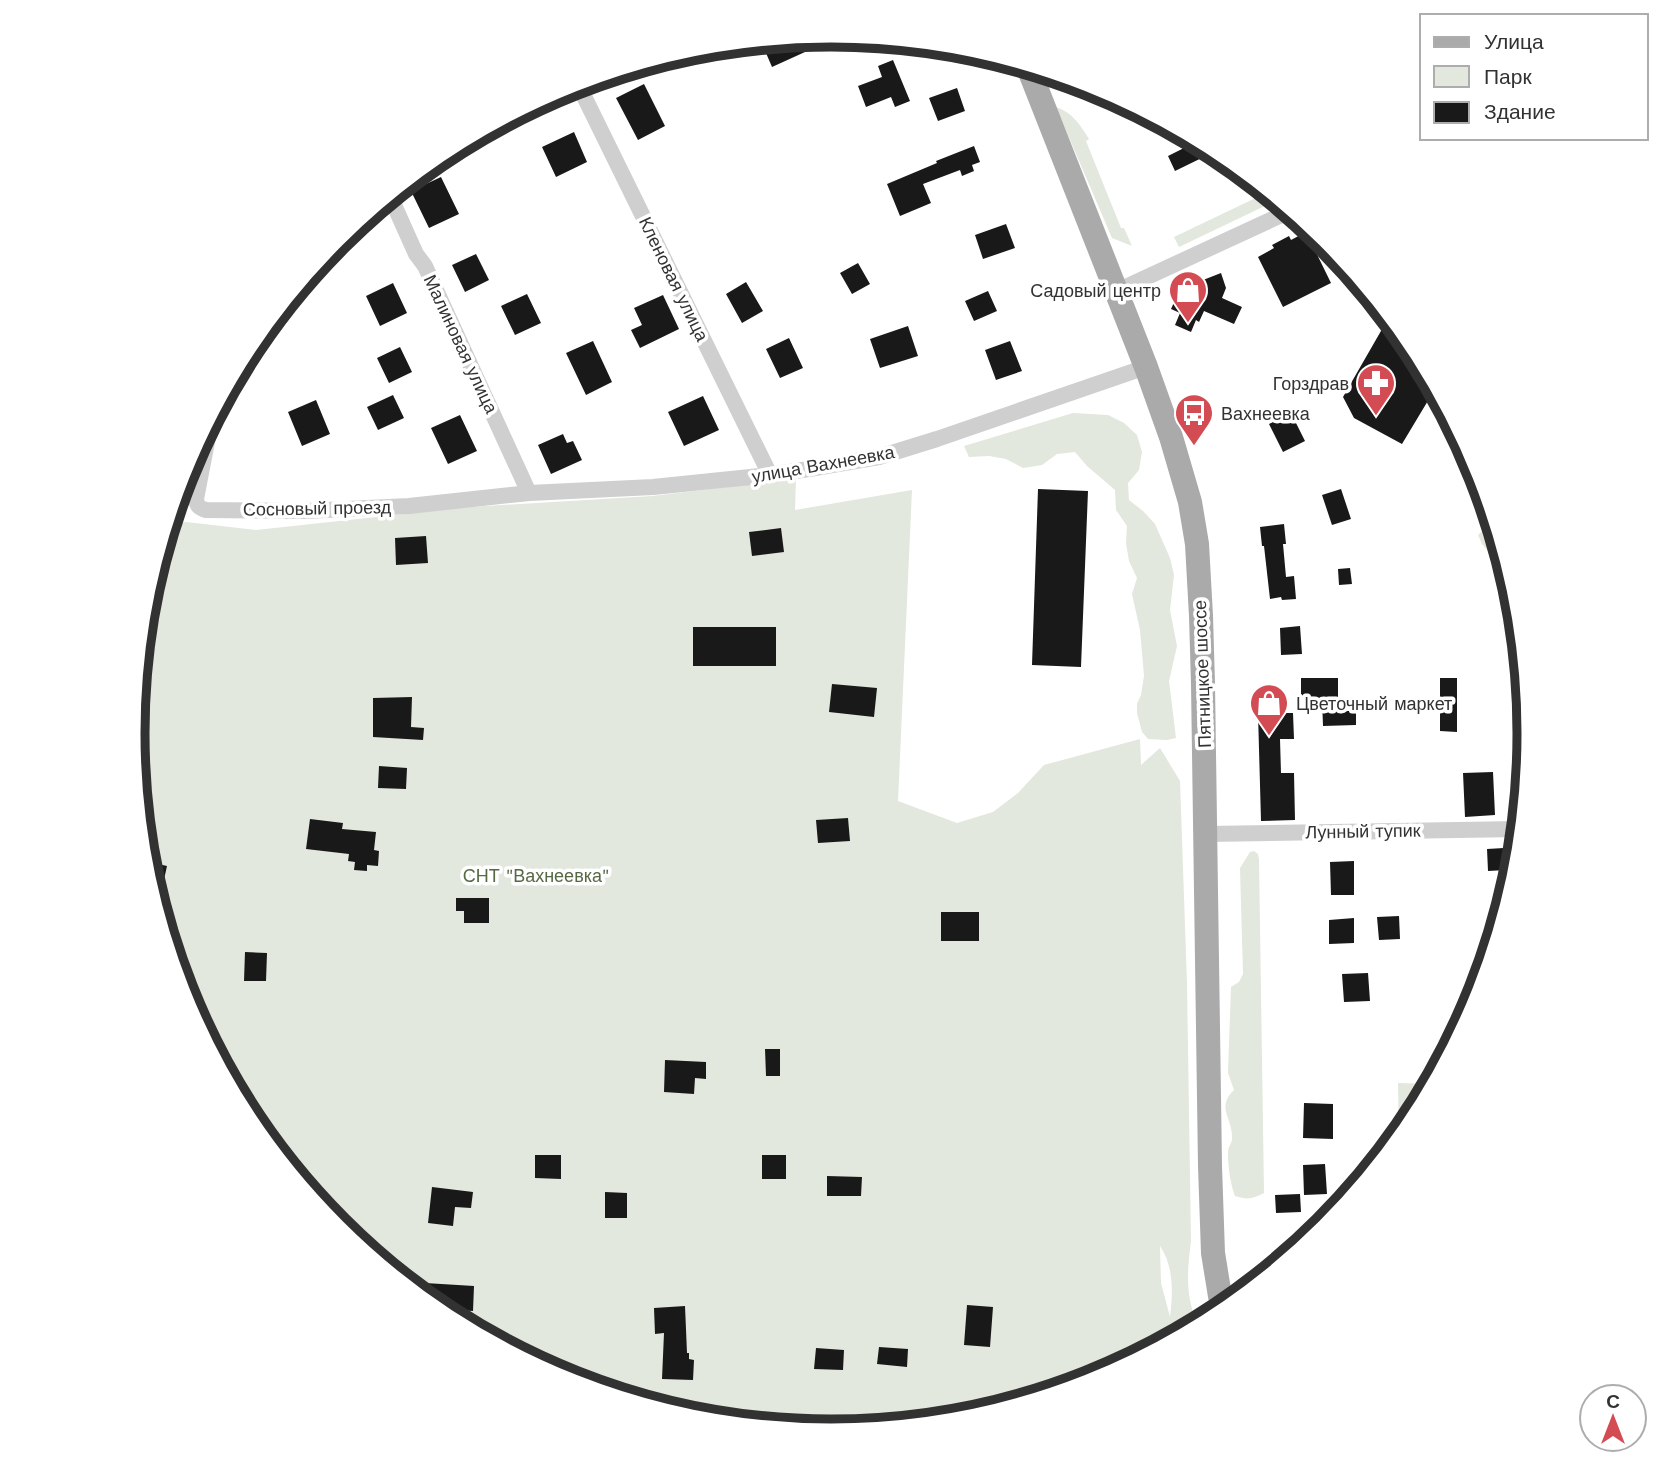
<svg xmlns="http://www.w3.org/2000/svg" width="1662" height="1467" viewBox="0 0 1662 1467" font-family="'Work Sans',sans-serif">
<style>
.green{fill:#e2e8dd;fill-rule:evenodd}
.building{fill:#191919}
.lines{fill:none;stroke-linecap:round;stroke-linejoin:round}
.street{stroke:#cfcfcf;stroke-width:16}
.primary{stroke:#aaa;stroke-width:24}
.labels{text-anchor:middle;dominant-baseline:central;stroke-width:7;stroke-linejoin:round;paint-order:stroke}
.street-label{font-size:18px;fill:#323232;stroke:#fff}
.poi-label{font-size:18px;fill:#323232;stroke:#fff;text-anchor:end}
.park-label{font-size:18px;fill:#556a44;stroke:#fff}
.rim{fill:none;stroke:#323232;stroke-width:9}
</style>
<rect width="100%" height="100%" fill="#fff"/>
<path class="green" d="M1056,107C1073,113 1080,125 1089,139L1086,141L1121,228H1124L1132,246L1112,238Z
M1264,194L1269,204L1179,247L1174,237Z
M1073,413L1108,415L1124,423L1137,435L1142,452L1139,470L1128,483L1129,500L1143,511L1155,524L1170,558L1174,575L1170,610L1177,646L1169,681L1176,738L1167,740L1148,739L1142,732L1137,713V704L1141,695L1144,676L1140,630L1132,594L1137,578L1129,561L1126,543L1127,526L1116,510L1115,490L1087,466L1075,452L1057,454L1042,465L1023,468L1006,459L989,456L969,457L964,446Z
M796,479L795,510L912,490L898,801L957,823L993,812L1018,793L1044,765L1140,739L1141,765L1160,748L1180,781L1187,984L1191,1241C1187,1273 1185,1295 1198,1326L1098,1379L967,1419L831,1432L694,1418L563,1379L443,1314L337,1227L250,1121L186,1000L146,869L133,733L146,597L168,525L186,522L256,530L469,507L652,496ZM1160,1246C1174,1267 1173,1293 1170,1317L1161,1283Z
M1493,521L1502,552L1488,551L1482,544L1478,535Z
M1254,851L1258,854L1259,860L1264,1193C1253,1199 1247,1200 1235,1196C1230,1183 1228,1166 1228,1152C1228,1146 1233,1143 1232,1136C1232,1118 1216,1107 1234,1090L1228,1073L1231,987L1239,982L1243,974L1240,868L1250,852Z
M1398,1083L1432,1084L1412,1122L1399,1137Z"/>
<path class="building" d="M799,38L805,52L772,67L763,46L773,41Z
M893,60L910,101L895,107L891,97L866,107L858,86L882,77L878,66Z
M644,84L665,126L638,140L616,98Z
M957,88L965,111L938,121L929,98Z
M574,132L587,162L556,177L542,147Z
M1198,141L1216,151L1175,171L1168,156Z
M974,146L980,162L972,165L974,171L962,176L960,170L923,184L931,203L900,216L887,184L937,163L936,161Z
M441,177L459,214L429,228L411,191Z
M1006,224L1015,248L983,259L975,235Z
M1306,232L1331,283L1283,307L1258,257L1274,248L1272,245L1289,236L1291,240Z
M476,254L489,280L465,292L452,265Z
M858,263L870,284L852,294L840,273Z
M1221,273L1226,288L1222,298L1242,307L1234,324L1204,311L1199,322L1196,320L1191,332L1175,325L1180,313L1171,309L1180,289Z
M746,282L763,311L742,323L726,294Z
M393,283L407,313L380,326L366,296Z
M988,291L997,311L974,321L965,301Z
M527,294L541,323L515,335L501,306Z
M663,295L679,329L640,348L631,330L642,325L634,308Z
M1389,317L1412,346L1435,389L1402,444L1354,418L1343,397Z
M908,326L918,356L880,368L870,339Z
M789,338L803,368L780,378L766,349Z
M593,341L612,382L586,395L566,353Z
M1010,341L1022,371L996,380L985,350Z
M400,347L412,372L389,383L377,358Z
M393,395L404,418L378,430L367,407Z
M703,396L719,430L684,446L668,412Z
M316,400L330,434L302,446L288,412Z
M1291,413L1305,441L1283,452L1269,424Z
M460,415L477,451L448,464L431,428Z
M563,434L567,443L573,441L582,460L551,474L538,445Z
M1038,489L1088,491L1081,667L1032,665Z
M1341,489L1351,519L1332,525L1322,495Z
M1284,524L1286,544H1283L1286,577L1294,576L1296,599L1282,600L1281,597L1270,599L1264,546H1262L1260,527Z
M781,528L784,552L752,556L749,532Z
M426,536L428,563L396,565L395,538Z
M1350,568L1352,584L1339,585L1338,569Z
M1300,626L1302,654L1281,655L1280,628Z
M693,627H776V666H693Z
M1301,678H1338V711H1356V725L1323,726L1322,699L1301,700Z
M1440,678H1457V732L1440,731Z
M832,684L877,688L874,717L829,712Z
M412,697L411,727L424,728L423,740L373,737V698Z
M1258,713H1293L1294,739H1280L1281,773H1294L1295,820L1261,821Z
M379,766L407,768L406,789L378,788Z
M1493,772L1495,815L1465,817L1463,773Z
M848,818L850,841L818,843L816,820Z
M310,819L343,823L342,829L376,832L374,850L379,851L378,866L367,865V871L354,870L355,862L348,861L349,854L306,849Z
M1504,848L1506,870L1488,871L1487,849Z
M145,861L167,866L163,884L149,881Z
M1354,861V895H1331L1330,862Z
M456,898H489V923H464V911H456Z
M941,912H979V941H941Z
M1399,916L1400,939L1379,940L1377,917Z
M1354,918V943L1329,944V920Z
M245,952L267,953L266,981H244Z
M1368,973L1370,1001L1344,1002L1342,974Z
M765,1049H780V1076H766Z
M665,1060L706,1062V1079L695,1078L694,1094L664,1092Z
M1304,1103L1333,1104V1139L1303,1138Z
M535,1155H561V1179L535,1178Z
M762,1155H786V1179H762Z
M1325,1164L1327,1194L1304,1195L1303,1165Z
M827,1176L862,1177L861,1196H827Z
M432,1187L473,1192L471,1208L455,1207L453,1226L428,1223Z
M605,1192L627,1193V1218H605Z
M1300,1194L1301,1212L1276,1213L1275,1195Z
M1329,1223L1325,1228L1303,1245L1300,1228Z
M425,1283L474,1286L473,1311L436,1309L425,1299Z
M967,1305L993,1307L990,1347L964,1345Z
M685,1306L687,1353H689V1359L694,1360L693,1380L662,1379L664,1333L655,1334L654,1308Z
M879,1347L908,1349L907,1367L877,1364Z
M816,1348L844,1350L843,1370L814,1369Z"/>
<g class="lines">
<path class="street" d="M578,84L770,475
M390,196L416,254L425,266L529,493
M1117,291L1290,211
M212,416L196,499C197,506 199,508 206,510L305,511L409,506L529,493L653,487L770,475L815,468L879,457L937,439L1146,367
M1206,834L1520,829"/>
<path class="primary" d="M1028,67L1146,367L1171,437L1190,502L1197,544L1201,616L1203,684L1210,1166L1213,1253L1220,1296L1225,1309"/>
</g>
<defs>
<symbol id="shop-pin" viewBox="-11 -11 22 30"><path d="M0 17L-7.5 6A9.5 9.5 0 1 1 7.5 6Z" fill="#d34b53" stroke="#fff"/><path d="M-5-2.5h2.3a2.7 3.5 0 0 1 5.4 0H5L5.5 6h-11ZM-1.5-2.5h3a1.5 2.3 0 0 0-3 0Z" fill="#fff"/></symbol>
<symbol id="pharmacy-pin" viewBox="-11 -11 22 30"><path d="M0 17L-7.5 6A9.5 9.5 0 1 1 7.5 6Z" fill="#d34b53" stroke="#fff"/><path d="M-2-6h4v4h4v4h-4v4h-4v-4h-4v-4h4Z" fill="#fff"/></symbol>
<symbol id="bus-pin" viewBox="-11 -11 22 30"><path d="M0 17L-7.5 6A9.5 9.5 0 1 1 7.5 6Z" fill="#d34b53" stroke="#fff"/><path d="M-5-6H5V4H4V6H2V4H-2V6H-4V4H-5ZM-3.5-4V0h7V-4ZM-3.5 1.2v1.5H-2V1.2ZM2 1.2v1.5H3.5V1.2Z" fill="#fff"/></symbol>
</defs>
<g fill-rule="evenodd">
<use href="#shop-pin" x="1166" y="268" width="44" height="60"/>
<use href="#pharmacy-pin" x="1354" y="361" width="44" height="60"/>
<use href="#bus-pin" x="1172" y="391" width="44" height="60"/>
<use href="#shop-pin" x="1247" y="681" width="44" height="60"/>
</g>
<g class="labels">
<g class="street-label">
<text transform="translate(674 279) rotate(64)">Кленовая улица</text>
<text transform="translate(461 344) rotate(65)">Малиновая улица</text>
<text transform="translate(823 464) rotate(-10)">улица Вахнеевка</text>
<text transform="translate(317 508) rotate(-1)">Сосновый проезд</text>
<text transform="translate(1202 674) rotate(-92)">Пятницкое шоссе</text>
<text transform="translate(1363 831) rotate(-1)">Лунный тупик</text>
</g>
<g class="poi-label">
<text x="1161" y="290">Садовый центр</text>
<text x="1349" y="383">Горздрав</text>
<text x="1221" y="413" text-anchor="start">Вахнеевка</text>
<text x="1296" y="703" text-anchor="start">Цветочный маркет</text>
</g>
<g class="park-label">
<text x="536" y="875">СНТ "Вахнеевка"</text>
</g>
</g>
<path d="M0 0H1662V1467H0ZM145 733a686 686 0 1 1 1372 0a686 686 0 1 1-1372 0Z" fill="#fff" fill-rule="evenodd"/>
<path class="rim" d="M145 733a686 686 0 1 1 1372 0a686 686 0 1 1-1372 0Z"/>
<rect x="1420" y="14" width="228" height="126" fill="#ffffff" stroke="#adadad" stroke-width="2"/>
<rect x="1434" y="37" width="35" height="10" fill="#aaaaaa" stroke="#adadad" stroke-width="2"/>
<text x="1484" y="49" font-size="21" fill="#323232">Улица</text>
<rect x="1434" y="66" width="35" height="21" fill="#e2e8dd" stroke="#adadad" stroke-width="2"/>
<text x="1484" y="84" font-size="21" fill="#323232">Парк</text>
<rect x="1434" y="102" width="35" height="21" fill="#191919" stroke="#adadad" stroke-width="2"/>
<text x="1484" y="119" font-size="21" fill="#323232">Здание</text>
<g transform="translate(1613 1418)"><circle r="33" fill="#ffffff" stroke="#adadad" stroke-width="2"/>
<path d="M0-5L12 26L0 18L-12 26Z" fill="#d34b53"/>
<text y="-10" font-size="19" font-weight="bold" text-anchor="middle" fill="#323232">С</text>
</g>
</svg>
